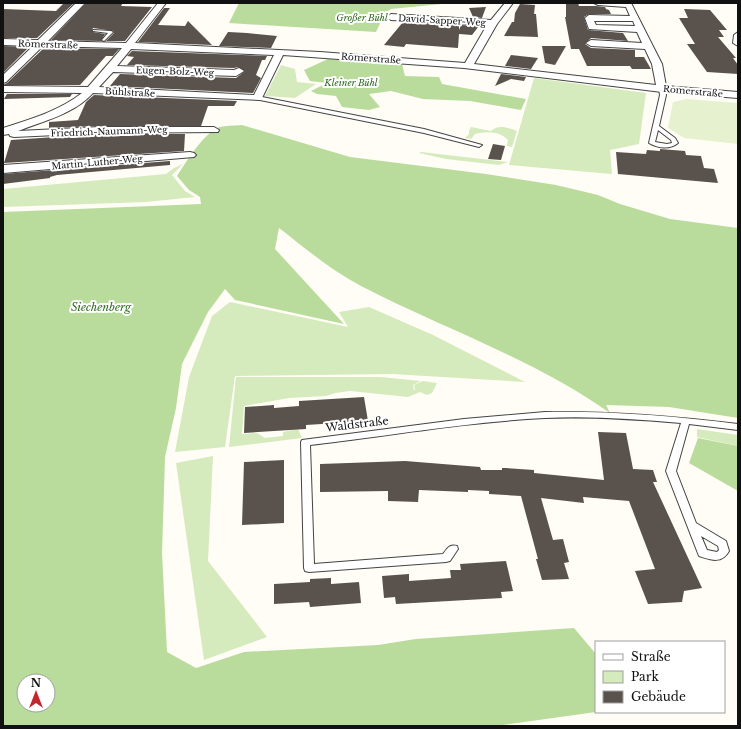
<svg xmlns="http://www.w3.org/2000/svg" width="741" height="729" viewBox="0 0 741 729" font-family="'Libre Baskerville',serif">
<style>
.green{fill:#d5ebbd}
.forest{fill:#b9dc9c;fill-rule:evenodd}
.pitch{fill:#e6f2cf}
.building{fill:#5a524d}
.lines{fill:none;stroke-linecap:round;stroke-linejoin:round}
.service-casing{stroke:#444;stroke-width:2}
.minor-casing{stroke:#444;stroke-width:2}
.service{fill:#fff;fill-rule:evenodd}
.minor{fill:#fff;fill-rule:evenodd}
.labels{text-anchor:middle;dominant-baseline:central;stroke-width:4;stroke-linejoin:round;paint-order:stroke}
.far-park-label{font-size:9px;font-style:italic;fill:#2f6b1f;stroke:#fff}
.far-street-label{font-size:9px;fill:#111;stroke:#fff}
.park-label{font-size:11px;font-style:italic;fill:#2f6b1f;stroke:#fff}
.street-label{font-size:11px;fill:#111;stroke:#fff}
</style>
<rect width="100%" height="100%" fill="#fffdf5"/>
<path class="green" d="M281,65L295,69L297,82L316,84L295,98L265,96Z
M534,78L646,93L639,144L610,150L612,174L509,165Z
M471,127L491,131C499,124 508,128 517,131L512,147L507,146L508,140C500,131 486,131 475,134L471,139L465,138L469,134V131Z
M421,152L508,162L499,165L446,159L419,153Z
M183,164L172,175L185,191L195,197L146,202L3,207V189L166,174L174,168Z
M230,302L348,327L339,312L369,307L433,335L525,382L392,374L235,376L225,447L175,452L189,377L212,316Z
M236,377H381L421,381L413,385L414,390H415L414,385L423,381L437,383L432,393L427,395L420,392L408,397L350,391L335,393L326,396L289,398L244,406L242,434L257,433L265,438L283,436V432L298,429L302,438L229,447Z
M697,429L738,435V446L697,437Z
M213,456L208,561L267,637L204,660L176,463Z"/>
<path class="forest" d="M239,3H452L391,9L385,13L376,32L229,23Z
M328,59L402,64L405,76L439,77L442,84L526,99L521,110L470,101L423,99L391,91L369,94L380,107L369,110L342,107L336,96L317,94L311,91L327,83L310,81L304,70Z
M242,125L350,157L486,174L556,185L598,195L620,204L670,219L738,228V418L669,407L606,405L610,413C534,359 444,329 361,286C331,270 306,249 279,228L275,249L344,324L235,300L225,289L208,312L182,364L176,408L165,457L162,553L167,652L196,668L244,652L378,645L416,639L574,628L596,654V712L496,726H3V212L201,204L200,197L189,190L177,176C187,161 201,137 217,128C224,125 235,126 242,125ZM24,681H48V705H24Z
M698,438L738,446V491L689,463Z"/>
<path class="pitch" d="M686,99L738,103V144L684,138L668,128L673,102Z"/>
<path class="building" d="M64,3H74L37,38H3V9L56,11Z
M86,3H123L121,6L152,7L125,41H106L114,33V31L93,28L92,30L93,32L105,34L101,41L51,40Z
M566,3H578L579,6H596L605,7L606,9L609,10L611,14H589L584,17L588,30L623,33L628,41L591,38L585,44L591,48L635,50V57H644L651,69H632L630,66H587L579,49H571L565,17H566Z
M520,4L535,5L534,14H536L538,37L504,36L512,22H514L515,13Z
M486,7L482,18L473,17L469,8Z
M164,8H170L158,25L185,26L188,21L212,45L138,42Z
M684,9L710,10L727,30H719L724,37H718L736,58H733L738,65V74L707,72L687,44H695L679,18H688Z
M403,22L459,25V30L461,25L479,26L472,35L459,34L458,48L406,44L404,47L384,45Z
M228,32L247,33L277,36L271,48L219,46Z
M3,46L29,47L3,73Z
M542,46H566L555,65L545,63Z
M44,48L119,49L113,56H106L80,85H3L7,83Z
M132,51L267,56L265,60H262L256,75L261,78L253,93L110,86L120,74L236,78L245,71L238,67L234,68L127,65L134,57L127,56Z
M511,55L538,58L531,69L505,66Z
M501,74L526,77L524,81L511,79L495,86Z
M7,94H72L70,97L4,99Z
M94,95L237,101L234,106H208L201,126H100L49,128V122L78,120L86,102Z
M100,134H185L184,151L4,163L11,140Z
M493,144L505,146L501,160L488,159Z
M660,149L685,151L686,155L701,156L704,168L714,169L718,183L618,174L616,152L646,154L647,150L660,151Z
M170,161V165L57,175L50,177V178L3,184V174Z
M364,397L368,421L306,425V429L244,433L245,407L274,405V408L299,406V401Z
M598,432L626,433L633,469L653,470L657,482H653L702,588L684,591L682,602L648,604L635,571L655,569L629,501L583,497L584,503L541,498L553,540L563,539L569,562L564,563L569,579L542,580L536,559H538L521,496L489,494V491L468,490V492L419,490L418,502L388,501V491L320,492V464L405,461L480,467L481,470H502V468H505L534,470V473L604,480Z
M284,460V523L242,525L244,462Z
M506,561L513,591L501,592L502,598L396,604L395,597L384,598L382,576L409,574V581L451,578L450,570H461L460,564Z
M331,578V584L359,582L361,603L310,607L309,602L274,604V584L310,582V579Z"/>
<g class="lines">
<defs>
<path id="service" d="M93,30L111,31L113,32L104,41L102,40L108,33L93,31Z
M662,87L665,89L666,95L659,126L675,138L678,143C670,150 657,148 649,143L660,95L659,89ZM658,130L671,140L672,143L667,144L655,142Z
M257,96L424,129L482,145L479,147L424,133L255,99V97Z
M545,412C611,411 673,416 738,424V430L689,424L676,471L696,523L726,541L729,551C722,564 711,560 699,556L666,471L681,423C635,419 590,416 545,418C466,422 388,436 310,445L314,564L443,554C447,549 449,544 457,546L458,549L450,561L446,562L309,572L305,571L304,568L301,442L302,440L464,419ZM701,536L718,546L719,550L717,552L707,550Z"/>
<path id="minor" d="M76,3H85L48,41L126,43L158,3H166L135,43L320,52L465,63L487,25L391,20L387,17L391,14L491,20L505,3H513L497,24L474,64L656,85L652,64L645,49L591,46L586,43L591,40L642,43L637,32L589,29L585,18L589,15L630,16L626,7L598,5L594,3H631L662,64L666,86L738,92V98L662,92L464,68L283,55L261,100L93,93C74,114 44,121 18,131L100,127H214L219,130L218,132L100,133L14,137L10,136L9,134L3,135V128C31,119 59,111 82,93L3,92V86L88,87L122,48L43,46L6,82L3,83V75L33,46L3,45V39L38,40ZM594,21H633L635,26L596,25ZM131,49L274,55L254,95L99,87L113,72L236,76L244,71L239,68L234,70L117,66Z
M738,32V46L733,43L734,35Z
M190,152L194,153L196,155L194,157L3,173V165Z"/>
</defs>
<use href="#service" class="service-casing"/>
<use href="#minor" class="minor-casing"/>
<use href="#service" class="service"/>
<use href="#minor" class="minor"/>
</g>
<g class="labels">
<g class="far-park-label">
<text x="362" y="17">Großer Bühl</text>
<text x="351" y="82">Kleiner Bühl</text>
</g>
<g class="far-street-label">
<text transform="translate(442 20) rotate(3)">David-Sapper-Weg</text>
<text transform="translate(48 44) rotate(2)">Römerstraße</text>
<text transform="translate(371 58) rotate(4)">Römerstraße</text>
<text transform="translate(175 71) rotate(2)">Eugen-Bolz-Weg</text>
<text transform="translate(693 91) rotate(5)">Römerstraße</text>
<text transform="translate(130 92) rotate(3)">Bühlstraße</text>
<text transform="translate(109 131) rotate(-2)">Friedrich-Naumann-Weg</text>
<text transform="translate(97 162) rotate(-5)">Martin-Luther-Weg</text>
</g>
<g class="park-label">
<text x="101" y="307">Siechenberg</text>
</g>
<g class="street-label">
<text transform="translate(357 424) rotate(-7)">Waldstraße</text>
</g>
</g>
<rect width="741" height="729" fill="none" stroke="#111111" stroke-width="8"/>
<rect x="595" y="641" width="130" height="72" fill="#ffffff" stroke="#a0a0a0"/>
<rect x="603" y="654" width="20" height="6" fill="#ffffff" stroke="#a0a0a0"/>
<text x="631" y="661" font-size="12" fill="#111111">Straße</text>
<rect x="603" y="671" width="20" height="12" fill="#d5ebbd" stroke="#a0a0a0"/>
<text x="631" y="681" font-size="12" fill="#111111">Park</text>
<rect x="603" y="691" width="20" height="12" fill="#5a524d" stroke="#a0a0a0"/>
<text x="631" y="701" font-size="12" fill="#111111">Gebäude</text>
<g transform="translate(36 693)"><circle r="19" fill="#ffffff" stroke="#a0a0a0"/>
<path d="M0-3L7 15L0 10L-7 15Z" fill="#c4262e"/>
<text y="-6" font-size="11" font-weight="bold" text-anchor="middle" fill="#111111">N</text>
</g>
</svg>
